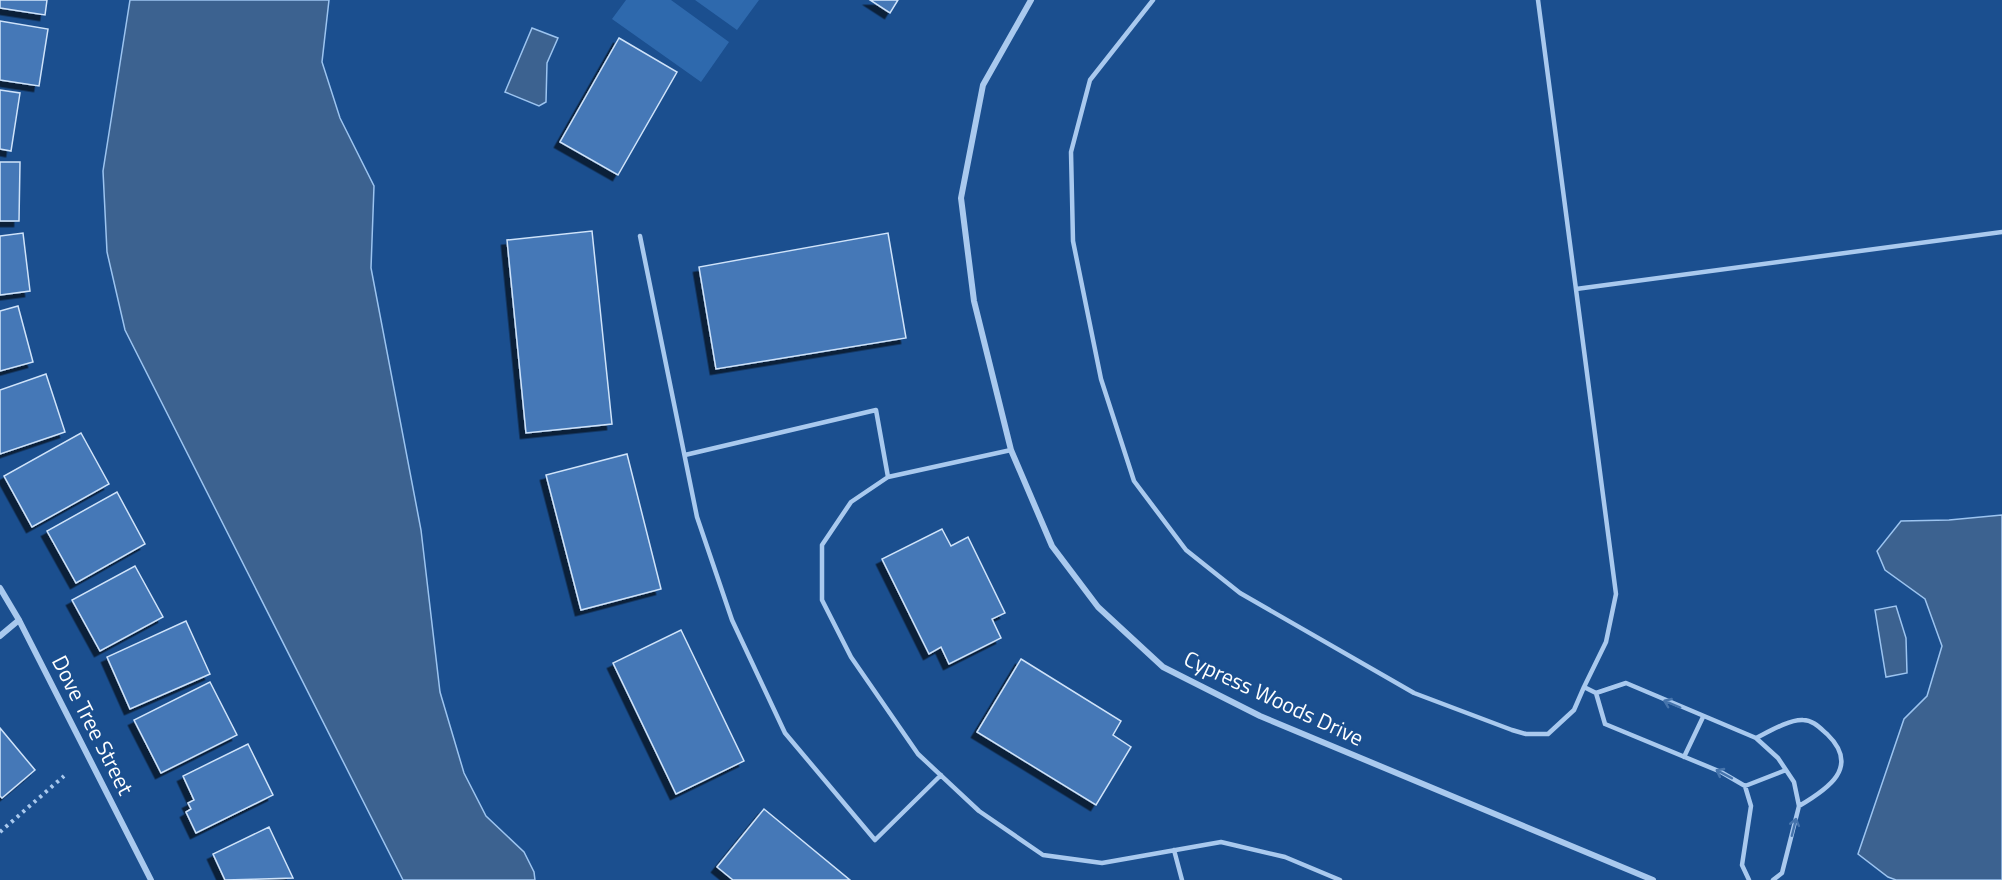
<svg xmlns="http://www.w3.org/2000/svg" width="2002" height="880" viewBox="0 0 2002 880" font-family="'Titillium Web',sans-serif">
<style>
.green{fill:#2e69ad}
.water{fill:#3c6290;stroke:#9cc4f0;stroke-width:1.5}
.building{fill:#4478b7;stroke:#cfe3fa;stroke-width:1.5;filter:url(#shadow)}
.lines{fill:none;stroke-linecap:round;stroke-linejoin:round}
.path{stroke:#a9c9ee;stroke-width:4;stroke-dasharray:3 4.5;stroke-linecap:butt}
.lane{stroke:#a9c9ee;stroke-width:4.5}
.street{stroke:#a9c9ee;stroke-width:6}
.oneway{stroke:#4674ac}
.labels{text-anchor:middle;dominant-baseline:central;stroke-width:4.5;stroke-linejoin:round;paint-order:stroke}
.street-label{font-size:22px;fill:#fff;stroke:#1b4f8f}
</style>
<defs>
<filter id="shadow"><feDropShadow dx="-5.5" dy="5.5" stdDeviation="0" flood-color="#0009"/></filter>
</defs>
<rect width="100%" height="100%" fill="#1b4f8f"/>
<path class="green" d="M626,0H671L729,42L701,82L612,19Z
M695,0H759L737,30Z"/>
<path class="water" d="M130,0H329L322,62L340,118L374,186L371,268L421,530L440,692L464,773L486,816L524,852L534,872L535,880H403L125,330L107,252L103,171Z
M532,28L558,38L547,63L546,102L539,106L505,92Z
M2002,515V880H1896L1888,877L1858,854L1904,719L1927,696L1942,646L1925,599L1885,570L1877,551L1901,521L1949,520Z
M1896,606L1906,638L1907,673L1886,677L1875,610Z"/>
<path class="building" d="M0,0H47L45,15L0,8Z
M870,0H898L890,13Z
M0,21L48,29L39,86L0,80Z
M619,38L677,72L618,175L560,142Z
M0,90L20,93L11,151L0,149Z
M0,162H20L19,221H0Z
M592,231L612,424L526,433L507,240Z
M23,233L30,291L0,295V236Z
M888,233L906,338L716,369L699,267Z
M18,306L33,362L0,371V311Z
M46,374L65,432L0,454V390Z
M81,433L109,484L32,527L4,476Z
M627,454L661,589L581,610L546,475Z
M117,492L145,544L76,583L47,531Z
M942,529L951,546L968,537L1005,613L992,619L1001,638L949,664L941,647L929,654L882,559Z
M135,566L163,617L100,651L72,600Z
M186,621L210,674L130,709L107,657Z
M681,630L744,761L676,794L613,663Z
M1021,659L1121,721L1113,735L1131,747L1096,805L977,732Z
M210,682L237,735L161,773L134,720Z
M0,728L35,770L2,798L0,796Z
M248,744L273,795L196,833L186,812L191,809L188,803L194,800L183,776Z
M764,809L850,880H733L717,867Z
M269,827L293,878L225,880L213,854Z"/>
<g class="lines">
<path class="path" d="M0,832L64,776"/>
<path class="lane" d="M1153,0L1090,80L1071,152L1073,241L1101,379L1134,481L1186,550L1240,593L1414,693L1512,730L1526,734H1548L1574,710L1584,687L1596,693L1626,683L1756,738L1778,758L1794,782L1799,806L1782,873L1773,880
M1538,0L1616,594L1606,642L1584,687
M640,236L697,517L732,620L785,733L875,840L941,775
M1576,289L2002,232
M1011,450L888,477L851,502L822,545V600L851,657L918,754L979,811L1043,855L1102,863L1221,842L1285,857L1340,880
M685,455L876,410L888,477
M1596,693L1605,724L1721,772L1745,786L1751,806L1742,865L1749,880
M1756,738C1768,732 1790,719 1803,720C1813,720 1820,728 1827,734C1861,767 1828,789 1799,806
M1684,757L1703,717
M1745,786L1786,770
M1174,850L1182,880"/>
<path class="street" d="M1031,0L983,85L961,198L974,301L1011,450L1052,546L1098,607L1163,667L1260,716L1653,880
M0,588L19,620L151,880
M0,636L19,620"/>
</g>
<defs><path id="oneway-shaft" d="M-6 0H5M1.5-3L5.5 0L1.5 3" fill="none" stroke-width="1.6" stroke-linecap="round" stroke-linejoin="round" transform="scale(1.5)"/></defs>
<g class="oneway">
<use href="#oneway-shaft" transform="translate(1672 704) rotate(-157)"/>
<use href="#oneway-shaft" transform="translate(1724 774) rotate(-152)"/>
<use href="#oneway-shaft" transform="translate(1794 827) rotate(-76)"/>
</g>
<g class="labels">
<g class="street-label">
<text transform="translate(1274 698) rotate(25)">Cypress Woods Drive</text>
<text transform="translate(93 725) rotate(63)">Dove Tree Street</text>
</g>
</g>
</svg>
